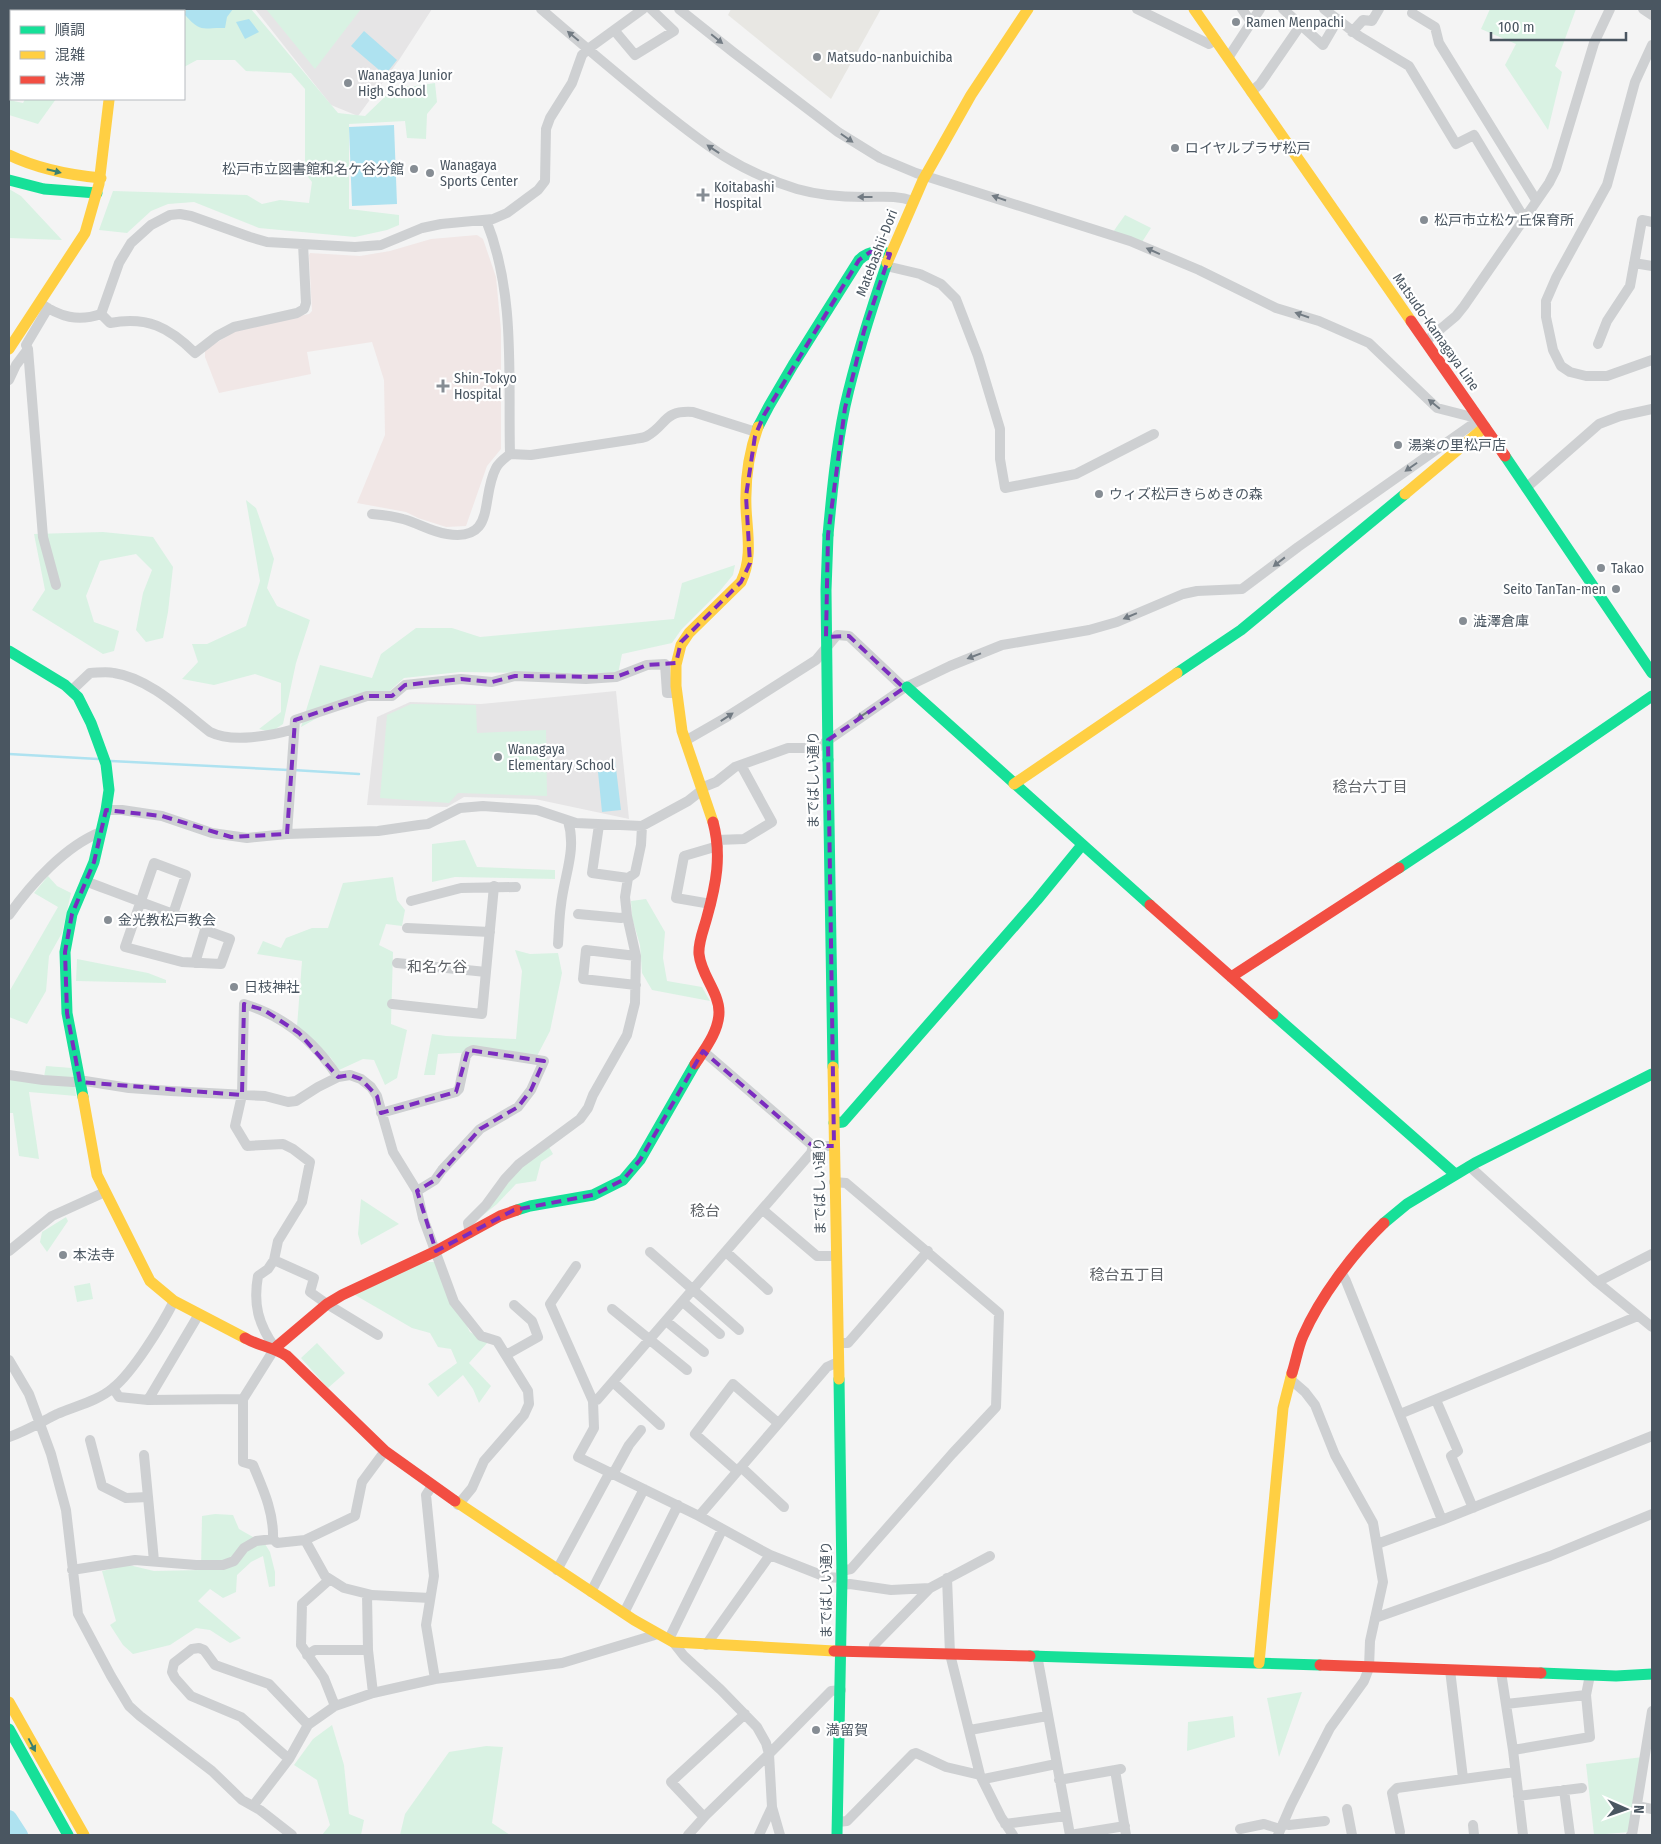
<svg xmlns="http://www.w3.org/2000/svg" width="1661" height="1844" viewBox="0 0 1661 1844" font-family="'Fira Sans Condensed','Noto Sans JP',sans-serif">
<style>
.commercial{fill:#e8e7e3}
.education{fill:#e6e5e6}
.medical{fill:#f1e7e6}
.green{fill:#d9f2e3}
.water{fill:#aee2f0}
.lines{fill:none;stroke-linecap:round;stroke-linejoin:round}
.stream{stroke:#aee2f0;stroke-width:2.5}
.river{stroke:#aee2f0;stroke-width:16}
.street{stroke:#ced0d2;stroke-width:10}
.fast{stroke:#16e098;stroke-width:11}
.slow{stroke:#ffcf43;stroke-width:11}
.jam{stroke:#f24e42;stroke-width:11}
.fast-bridge{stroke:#16e098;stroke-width:11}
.oneway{fill:#727b83}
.oneway2{fill:#3a7f72}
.marked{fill:none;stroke:#7b2cbf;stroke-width:4;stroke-dasharray:10 6;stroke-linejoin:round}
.poi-dot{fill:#868d94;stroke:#fff;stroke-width:2}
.labels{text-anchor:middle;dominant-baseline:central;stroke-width:4.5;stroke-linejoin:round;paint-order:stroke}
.poi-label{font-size:14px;fill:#4a5661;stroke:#fff;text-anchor:start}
.street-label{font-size:14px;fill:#4a5661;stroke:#fff}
.neighbourhood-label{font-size:15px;fill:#5f6368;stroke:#fff}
</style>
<rect width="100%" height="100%" fill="#f4f4f4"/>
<path class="commercial" d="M731,9H881L831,99L728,15Z"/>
<path class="education" d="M255,9H432L399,60L358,116L331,105Z
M616,691L629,819L535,799L464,797L447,807L367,805L377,717L410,702L481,704Z"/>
<path class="medical" d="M477,235L483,239L496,277L501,330V449L487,466L466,526L446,527L418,518L406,512L357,503L385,435L384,380L372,342L307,352L311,374L219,393L205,357V350L238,329L309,314L312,311L309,255L310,253L360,256L390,251L431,239Z"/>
<path class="green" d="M170,9H251L338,113L365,116L396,86H415L435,83L437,102L427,114L426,139L407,138L405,121L349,124V209L399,215V225L387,230L355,237L259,228L194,202L168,204L151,211L127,233L99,230L113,191L247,195L262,204L280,200L309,203L312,182L305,173V89L291,73L246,71L235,60H197L184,67V11H170Z
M266,9H361L315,69Z
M1490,9H1576L1555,66L1562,72L1548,130L1505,65L1516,44L1481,29Z
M25,99H56L38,124L9,115V100L23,103Z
M9,189L21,196L62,240L9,238Z
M1125,215L1151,228L1142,242L1113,232Z
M246,500L256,508L274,559L267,588L277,606L310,620L296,663L283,724L271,732L259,729L281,712V683L255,674L214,685L182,679L198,662L192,644H207L246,626L260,581Z
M103,532L153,537L173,567L168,612L163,638L146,642L136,630L143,593L152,570L136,554L100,561L86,596L94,622L119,631L114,651L103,654L32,610L45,590L34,534Z
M735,565L733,575L719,592L681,630L672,643L622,654L618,674L460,672L404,678L384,696L364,692L301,727L320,665L372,678L381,654L416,628H452L480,637L674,619L682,583Z
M411,704L476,705L477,733L546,730L547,796L458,793L449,803L380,798L387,715Z
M465,840L477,867L555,870V879L455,877L432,882V844Z
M48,876L57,886L71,893L62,933L49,956L46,991L27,1024L9,1017V992L58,907L34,893Z
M393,877L397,900L405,910L402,926L386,924L379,945L393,952L391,1024L407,1030L397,1078L385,1085L374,1060L363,1059L339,1070L331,1058L297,1027L302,961L257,954L263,941L281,948L286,938L312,928H328L343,883Z
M646,899L665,932L663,958L667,981L702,987L710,1001L652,990L642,973L640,945L632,918L631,901Z
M515,950L530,954L558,953L562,973L550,1031L537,1056L458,1053L438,1054L435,1075H424L432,1034L446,1036L516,1039L522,971Z
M77,959L148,973L166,980V983L76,981Z
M46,1066L72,1068L76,1096L29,1092L39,1159L19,1156L13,1113H9V1077L43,1082Z
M549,1147L553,1154L541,1162L536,1181L516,1184L497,1204L482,1216L521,1166Z
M361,1199L399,1224L361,1245L358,1234Z
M66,1217L68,1221L47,1252L40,1242L42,1232Z
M421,1262H435L470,1332L488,1342L469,1363L491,1386L479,1403L473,1389L463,1375L438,1397L428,1384L457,1363L451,1349L438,1347L430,1333L412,1328L355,1295Z
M90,1283L93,1299L77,1302L74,1286Z
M317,1343L345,1373L328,1388L301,1358Z
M215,1514L233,1515L239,1529L265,1544L270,1552L275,1572V1586L269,1587L263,1556L251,1562L237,1575L236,1592L223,1598L210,1589L198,1601L241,1638L230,1643L210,1630L196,1628L170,1645L133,1654L123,1645L110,1625L116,1621L102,1571L129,1565L154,1571L201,1570L202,1516Z
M1302,1692L1279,1757L1267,1698Z
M1233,1716L1235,1737L1187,1751L1188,1722Z
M332,1725L344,1765L349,1814L364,1820L361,1835H322L330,1825L317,1780L294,1765L313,1739Z
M486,1746L503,1747L492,1823L510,1835H400L405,1814L449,1752Z
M1643,1757L1630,1832L1594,1835L1586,1764Z"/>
<path class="water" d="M186,9H233L227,17L225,28C203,27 202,34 185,15Z
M249,19L259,32L245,39L236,22Z
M364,31L397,60L385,75L351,46Z
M394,125L397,204L352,206L349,127Z
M615,760L621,810L602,812L598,772L605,771L604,761Z"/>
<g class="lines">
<path class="stream" d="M9,754L98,759
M111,761L288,770
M293,770L359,774"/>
<path class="river" d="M9,1818L20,1835"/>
<path class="street" d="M541,9C578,41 616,73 654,104C703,143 735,170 797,189C818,195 842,197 864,197C881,197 897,195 913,201
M679,9L733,52L838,132L880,158L916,173L1130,241L1199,270L1276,308L1319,321L1369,343L1437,408L1480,419
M1137,9L1209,44L1216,40
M1242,9L1251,22
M1283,9L1323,45L1337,21
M1324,9L1359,36L1409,66L1456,144L1474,135L1524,218
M1643,9L1652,15
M116,11V9
M1412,13L1435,27L1439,43L1536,200
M614,30L635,55L674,31L651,9
M1352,32L1363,20L1372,21L1379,9
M1652,45L1635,82L1607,185L1556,278L1546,301V317L1553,350L1561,366L1570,372L1586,376H1607L1652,360
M1228,58L1260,9
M9,59L11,60
M1251,92L1260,84L1300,26
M486,220C516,294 508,376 510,454L531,455L635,439C639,438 644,438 647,436C667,425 663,410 693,412L756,432
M1634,263L1652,266
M886,266L920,274L941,284L956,299L978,356L1000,429V459L1005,488L1076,474L1154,434
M40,303C60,317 78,322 101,314L119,263L131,243L151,225L170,215L180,214L191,216L250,237L267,242L355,247L381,245L422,228L441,224L493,219L507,213L538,190L545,181L546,129L550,118L572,83L582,55L588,49L643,9
M101,314L110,323C147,316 169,327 195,353L217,336L234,327L297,313L304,309L306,303L303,244
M1425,342L1456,316L1464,306L1549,183L1556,169L1594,43L1610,9
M1598,344L1607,321L1630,286L1642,220L1652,222
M28,349L43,537L56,585
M9,380L16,365L28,349L26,345L48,308
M1526,488L1599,424L1620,416L1652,409
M372,514C383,515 393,516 403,519C418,523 431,532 447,534C497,542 480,498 496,468C499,462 505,458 510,454
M72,690L90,673C97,673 106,671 114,673C149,678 183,711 210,732C232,743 271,736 294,729
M685,741L725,718L816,660L837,635L849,636L904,688L950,666L1002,645L1089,630L1117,622L1183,594L1197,591L1242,589L1298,547L1480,419
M701,788L716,782L735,767L788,748H817L904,688
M106,810H122L162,816L212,833L247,838L287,834L378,831L419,825L428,824L460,808L483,806L537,810L576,823L642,826L688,801L702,790
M599,825L592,873L628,878
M287,834L295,720L367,696H392L405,685L461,679L492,682L515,676L586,679L616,677L647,665L665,664L667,693H677
M717,840L744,839L772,822L741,765
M85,881C125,896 164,911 204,925L205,930L230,939L221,964L182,962L125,947L154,863L186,875L173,914
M411,901L461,888L516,887
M711,904L676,898L684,856L718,846
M578,914L621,918L627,916
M9,915C31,884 65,846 101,832
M407,928L490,932
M558,944C559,931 559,918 561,905C564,876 577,850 568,821
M195,963L205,930
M397,963L486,972
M636,985L583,979L586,950L636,956
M392,1004L482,1014L494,886
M703,1051L813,1146
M9,1075L43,1080L73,1082L85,1081L129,1088L171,1091L265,1096L288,1102L296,1101L318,1087L338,1077L350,1075L361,1079L371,1087L377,1096L393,1152L417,1191L423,1218L454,1302L481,1336L497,1341L528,1391L529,1404L524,1415L484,1461L472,1488L458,1505
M338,1077C315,1042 284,1016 244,1004L242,1095L235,1126L247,1146L283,1144L293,1149L310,1162L302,1202L278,1241L274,1260L268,1269L258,1276C253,1304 258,1324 275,1348L243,1399V1462L253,1465C263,1489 274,1512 273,1539L277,1543L305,1540L325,1576L344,1588L372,1595L430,1598
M381,1113L456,1092L459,1089L466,1056L469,1052L473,1050L544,1061L531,1090L518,1107L480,1129L442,1170L435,1180L417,1191
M834,1146H813L811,1153L597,1400L593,1401L594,1428L578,1457L699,1516L770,1555L826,1577L842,1578
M1469,1166L1597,1282L1652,1327
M834,1182L846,1183L999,1313L996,1407L952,1454L851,1569L841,1571
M763,1210L817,1256H836
M470,1233L468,1223L486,1205L505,1179L519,1164L580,1119L588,1108L593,1095L627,1035L635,1003L636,956L627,916L625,897L628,878L635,873L641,845L642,826
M9,1251L52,1216L105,1192
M650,1252L739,1330
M726,1252L768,1290
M274,1260L314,1278L310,1292L327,1304L378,1335
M576,1266L550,1304L593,1401
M1341,1272L1346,1281L1442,1520
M1597,1282L1652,1254
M683,1302L720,1334
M612,1309L687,1370
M666,1321L704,1352
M838,1343H848L928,1251
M506,1355L538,1337L532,1321L514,1305
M9,1360L29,1394L51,1454L66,1510L78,1614L111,1676L129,1706L140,1716L212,1771L242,1800L260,1810L292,1835
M613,1382L660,1425
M113,1388L119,1397L148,1400L243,1399
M148,1400L199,1314
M1436,1400L1458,1451L1451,1456L1473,1508
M1400,1414L1638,1316
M9,1437C26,1431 41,1422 57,1414C75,1406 98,1401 113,1388C133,1372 162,1325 174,1301
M90,1440L102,1486L126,1498L148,1497L144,1455
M741,1467L784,1507
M737,1471L695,1434L733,1384L778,1423
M613,1474L629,1445L641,1430
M432,1486L426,1495L434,1576L426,1625L435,1679
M148,1497L154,1561
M699,1516L827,1367L838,1362
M305,1540L355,1516L362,1482L385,1451
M1377,1544L1442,1520L1652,1436
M72,1570L135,1560L196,1565H223L234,1561L244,1548L256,1541L273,1539
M557,1570L610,1472
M947,1578L950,1654L980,1775L1001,1817L1013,1835
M329,1580L302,1604L301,1645L324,1678L335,1706
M841,1585L850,1584L891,1590L930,1588L990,1556
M591,1592L644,1489
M367,1594L368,1650
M624,1613L678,1505
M1375,1618L1550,1556L1652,1514
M669,1639L722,1530
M673,1642L684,1656L721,1690L757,1727L766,1743L769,1754L772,1807L759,1835
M706,1645L770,1555
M873,1652L874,1645L930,1588
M307,1655L315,1650H368L373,1693
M1037,1655L1070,1835L1125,1826
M1450,1670L1463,1778
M1501,1672L1513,1750L1523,1835
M1506,1704L1586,1695
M970,1730L1047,1716
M1513,1750L1590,1737L1586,1695L1590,1675
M289,1759L241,1717L191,1696L175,1678L172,1672L174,1663L192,1649L199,1648L204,1650L215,1665L269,1684L308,1725
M1115,1770L1126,1835
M984,1779L1056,1764
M1059,1780L1121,1769
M1564,1790L1570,1835
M1518,1796L1582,1788
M253,1806L289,1759L308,1725L335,1706L373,1693L435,1679L562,1663L658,1634
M1637,1806L1652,1809
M772,1807L780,1835
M1347,1809L1352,1835
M704,1817L671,1782L745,1714
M838,1822L847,1821L913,1754L916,1753L946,1767L980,1775
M1283,1823L1289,1825L1325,1821
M1005,1824L1066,1816
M1473,1825L1474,1835
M1240,1829L1264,1824L1280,1829
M1400,1832L1392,1793L1397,1788L1515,1772
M688,1835L706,1815L769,1754L831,1691L841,1690
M1278,1835L1291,1805L1330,1728L1364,1681L1369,1668L1370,1641L1383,1582L1373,1523L1335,1455L1315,1405L1305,1392L1290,1379
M1631,1835H1632L1652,1711"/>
<path class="fast" d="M9,180L44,189L97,193
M758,427L769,406L793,365L859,260C868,251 878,250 890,254
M1505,456L1652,673
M828,535C832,492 836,449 845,406C856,357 871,310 887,263
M9,651L65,685L78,697L91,723L106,764L109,790L106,810L94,862L72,914L65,952L67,1013L83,1097
M1177,673L1241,630L1405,494
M907,687L1150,905
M828,760L833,1067
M1399,868L1461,827L1652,696
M1273,1014L1455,1174
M834,1123L843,1122L1037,900L1082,845
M517,1210L530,1206L593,1195L623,1180L640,1160L695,1064
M1384,1223L1407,1204L1475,1163L1652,1074
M1030,1656L1320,1665
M1541,1673L1616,1676L1652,1674
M9,1729L68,1835
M837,1835L842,1578L839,1379"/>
<path class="slow" d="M1194,9L1411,321
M9,155C38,169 69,175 101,178
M887,263L923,180L971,95L1028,9
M9,349L85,233L99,184L109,100
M1405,494L1485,427
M1014,784L1177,673
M713,822L682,731L676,686V665L681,645L689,633L741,582C753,557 747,533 746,507C745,480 749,452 758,427
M833,1067L839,1379
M83,1097L97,1175L150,1281L174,1301L245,1338
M455,1501L634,1620L673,1642L834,1651
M1259,1663L1283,1408L1292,1373
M9,1702L84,1835"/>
<path class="jam" d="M1411,321L1505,456
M1150,905L1273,1014
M1231,977L1399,868
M695,1064C705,1049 719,1031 719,1012C719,992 701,975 699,954C698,942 704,929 707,917C716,885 722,855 713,822
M245,1338C259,1346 273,1347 287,1356L385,1451L455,1501
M275,1348L327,1304L342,1295L436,1251L500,1216L517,1210
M1292,1373C1296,1361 1298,1347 1303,1336C1320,1297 1354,1252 1384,1223
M834,1651L1030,1656
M1320,1665L1541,1673"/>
<path class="fast-bridge" d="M828,535L826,590L828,760"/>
</g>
<defs><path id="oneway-solid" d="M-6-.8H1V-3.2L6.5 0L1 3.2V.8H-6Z" transform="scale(1.25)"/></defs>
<g class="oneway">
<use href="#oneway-solid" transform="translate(573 36) rotate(-140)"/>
<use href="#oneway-solid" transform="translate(717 39) rotate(39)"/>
<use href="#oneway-solid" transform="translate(847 138) rotate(35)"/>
<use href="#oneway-solid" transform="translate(713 149) rotate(-146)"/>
<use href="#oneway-solid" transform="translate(865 197) rotate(-180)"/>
<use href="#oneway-solid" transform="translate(999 198) rotate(-161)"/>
<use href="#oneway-solid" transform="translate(1153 251) rotate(-156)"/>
<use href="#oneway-solid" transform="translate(1302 315) rotate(-161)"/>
<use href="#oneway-solid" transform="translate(1434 404) rotate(-141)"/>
<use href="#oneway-solid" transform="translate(1411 467) rotate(145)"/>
<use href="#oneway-solid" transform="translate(1279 562) rotate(142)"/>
<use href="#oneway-solid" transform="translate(1130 616) rotate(157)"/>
<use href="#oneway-solid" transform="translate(974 656) rotate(159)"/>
<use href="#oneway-solid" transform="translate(863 715) rotate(146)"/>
<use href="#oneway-solid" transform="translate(727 717) rotate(-33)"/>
</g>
<g class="oneway2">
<use href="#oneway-solid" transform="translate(54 171) rotate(14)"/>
<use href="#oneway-solid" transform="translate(32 1745) rotate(62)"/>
</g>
<path class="marked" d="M870,252L890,254L864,331L845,408L828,535L826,637L849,636L904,688L828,740L834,1146H813L805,1140L703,1051L640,1160L623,1180L593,1195L514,1210L436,1251L417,1191L435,1180L480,1129L518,1107L531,1090L544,1061L468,1050L456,1092L381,1113L377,1096L361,1079L350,1075L338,1077L299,1033L264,1010L244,1004L242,1095L80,1082L67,1013L65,952L72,914L94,862L106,810L162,816L231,837L287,834L295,720L367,696H392L405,685L461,679L492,682L515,676L616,677L647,665L676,663L681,642L741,582L750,563L746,496L755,436L764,415L859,260Z"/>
<g class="poi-dot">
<circle cx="1236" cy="22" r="5"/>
<circle cx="817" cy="57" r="5"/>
<circle cx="348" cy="83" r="5"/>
<circle cx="1175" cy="148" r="5"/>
<circle cx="414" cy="169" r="5"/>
<circle cx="430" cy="173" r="5"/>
<path d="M700.5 187.5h5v5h5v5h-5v5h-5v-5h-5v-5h5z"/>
<circle cx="1424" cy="220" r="5"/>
<path d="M440.5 378.5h5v5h5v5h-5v5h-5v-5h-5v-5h5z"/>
<circle cx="1398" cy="445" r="5"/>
<circle cx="1099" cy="494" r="5"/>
<circle cx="1601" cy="568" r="5"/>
<circle cx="1616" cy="589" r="5"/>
<circle cx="1463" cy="621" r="5"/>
<circle cx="498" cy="757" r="5"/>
<circle cx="108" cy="920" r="5"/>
<circle cx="234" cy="987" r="5"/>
<circle cx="63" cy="1255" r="5"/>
<circle cx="816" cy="1730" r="5"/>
</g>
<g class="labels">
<g class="poi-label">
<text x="1246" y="22">Ramen Menpachi</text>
<text x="827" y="57">Matsudo-nanbuichiba</text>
<text x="358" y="75">Wanagaya Junior<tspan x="358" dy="16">High School</tspan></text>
<text x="1185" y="148">ロイヤルプラザ松戸</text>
<text x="440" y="165">Wanagaya<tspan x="440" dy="16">Sports Center</tspan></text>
<text x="404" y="169" text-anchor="end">松戸市立図書館和名ケ谷分館</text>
<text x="714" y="187">Koitabashi<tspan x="714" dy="16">Hospital</tspan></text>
<text x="1434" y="220">松戸市立松ケ丘保育所</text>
<text x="454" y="378">Shin-Tokyo<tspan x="454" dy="16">Hospital</tspan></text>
<text x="1408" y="445">湯楽の里松戸店</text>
<text x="1109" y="494">ウィズ松戸きらめきの森</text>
<text x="1611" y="568">Takao</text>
<text x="1606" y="589" text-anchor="end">Seito TanTan-men</text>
<text x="1473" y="621">澁澤倉庫</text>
<text x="508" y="749">Wanagaya<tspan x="508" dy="16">Elementary School</tspan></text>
<text x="118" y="920">金光教松戸教会</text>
<text x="244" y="987">日枝神社</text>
<text x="73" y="1255">本法寺</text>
<text x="826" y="1730">満留賀</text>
</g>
<g class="street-label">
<text transform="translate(877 253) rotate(-69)">Matebashii-Dori</text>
<text transform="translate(1436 332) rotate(55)">Matsudo-Kamagaya Line</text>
<text transform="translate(813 780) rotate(-90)">までばしい通り</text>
<text transform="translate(820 1186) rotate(-91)">までばしい通り</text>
<text transform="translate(826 1590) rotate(-90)">までばしい通り</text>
</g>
<g class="neighbourhood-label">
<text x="1370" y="787">稔台六丁目</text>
<text x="437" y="967">和名ケ谷</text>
<text x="705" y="1211">稔台</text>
<text x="1127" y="1275">稔台五丁目</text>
</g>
</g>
<rect width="1661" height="1844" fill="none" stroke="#4a5661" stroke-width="20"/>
<rect x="10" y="10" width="175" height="90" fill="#ffffff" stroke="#b7bbc0"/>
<rect x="20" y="26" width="25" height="8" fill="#16e098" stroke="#b7bbc0"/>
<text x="55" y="35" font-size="15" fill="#4a5661">順調</text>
<rect x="20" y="51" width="25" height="8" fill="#ffcf43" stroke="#b7bbc0"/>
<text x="55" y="60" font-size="15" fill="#4a5661">混雑</text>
<rect x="20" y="76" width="25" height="8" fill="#f24e42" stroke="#b7bbc0"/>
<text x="55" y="85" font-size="15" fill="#4a5661">渋滞</text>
<g transform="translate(1626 1809) rotate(92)" stroke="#ffffff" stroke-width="4" paint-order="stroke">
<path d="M0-4L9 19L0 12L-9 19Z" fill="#4a5661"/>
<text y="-8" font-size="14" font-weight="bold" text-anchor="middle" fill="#4a5661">N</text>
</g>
<path d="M1491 32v8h135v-8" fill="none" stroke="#4a5661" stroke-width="2.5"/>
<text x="1498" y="32" font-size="15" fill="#4a5661" stroke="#ffffff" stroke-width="4" paint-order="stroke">100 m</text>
</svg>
